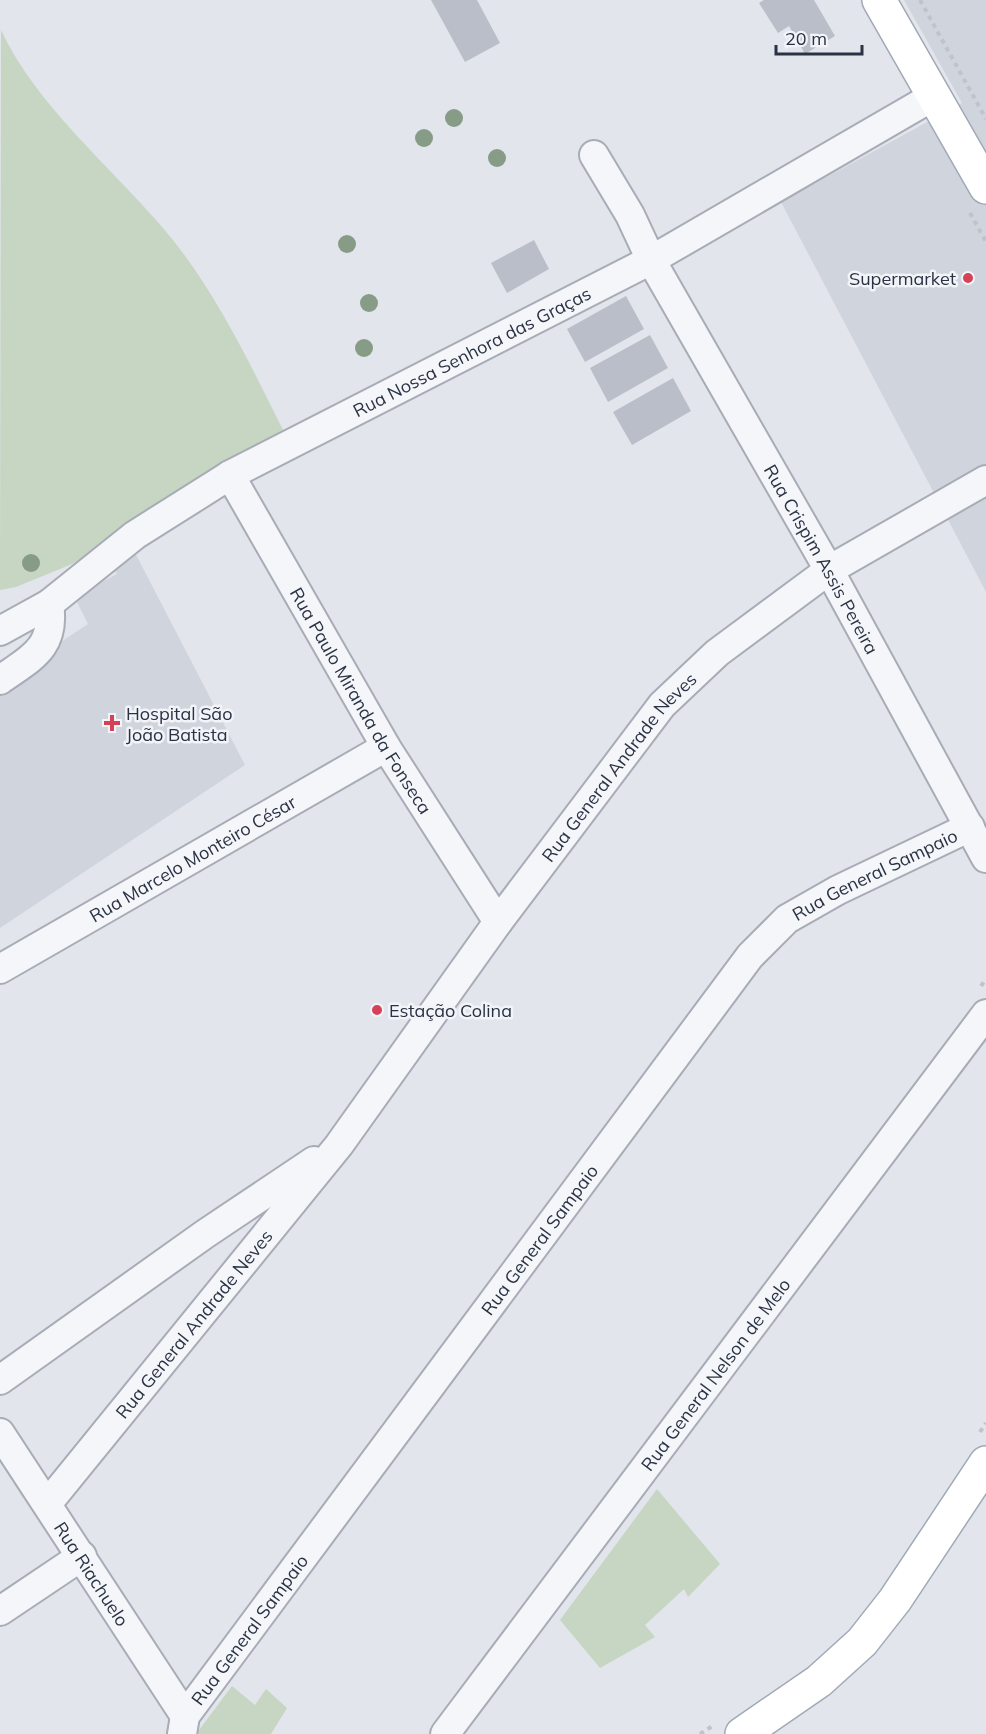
<svg xmlns="http://www.w3.org/2000/svg" width="986" height="1734" viewBox="0 0 986 1734" font-family="Mulish,sans-serif">
<style>
.built{fill:#d0d4dd}
.green{fill:#c7d5c3}
.building{fill:#b9bec9}
.lines{fill:none;stroke-linecap:round;stroke-linejoin:round}
.minor-casing{stroke:#a7acb6;stroke-width:32}
.major-casing{stroke:#a1a9b7;stroke-width:36}
.path{stroke:#c0c3ca;stroke-width:4;stroke-dasharray:4.5 4.5;stroke-linecap:butt}
.minor{stroke:#f5f6f9;stroke-width:28}
.major{stroke:#fff;stroke-width:33}
.tree{fill:#879c87}
.poi-dot{fill:#d54257;stroke:#f2f4f8;stroke-width:2}
.labels{text-anchor:middle;dominant-baseline:central;stroke-width:5;stroke-linejoin:round;paint-order:stroke}
.poi-label{font-size:18px;fill:#293344;stroke:#f2f4f8;text-anchor:start}
.street-label{font-size:18px;fill:#293344;stroke:#f2f4f8}
</style>
<rect width="100%" height="100%" fill="#e2e5eb"/>
<path class="built" d="M904,0H986V592L781,202L962,103Z
M132,547L245,765L0,928V682L88,624L74,596L117,574L110,561Z"/>
<path class="green" d="M1,30C36,105 109,165 163,228C215,289 250,364 286,436L72,564L16,587L0,590Z
M657,1489L720,1564L688,1597L684,1589L645,1625L655,1637L600,1668L560,1620Z
M232,1686L255,1705L266,1689L287,1708L271,1734H196Z"/>
<path class="building" d="M431,0H477L500,43L465,62Z
M764,0H814L835,36L805,54L789,26L778,33L759,3Z
M534,240L549,269L507,293L491,263Z
M626,296L644,329L585,362L567,329Z
M650,335L668,368L608,402L590,368Z
M673,378L691,411L632,445L613,412Z"/>
<g class="lines">
<defs>
<g id="minor">
<path id="s1" d="M594,155L630,215L651,260L829,570L986,858"/>
<path id="s2" d="M230,475L386,747L498,922"/>
<path id="s3" d="M0,631L49,604L135,535L230,475L651,260L934,96"/>
<path d="M0,680C31,658 56,648 49,604"/>
<path id="s4" d="M0,969L386,747"/>
<path d="M0,1380L205,1234L314,1161"/>
<path id="s5" d="M0,1433L185,1716"/>
<path id="s6" d="M48,1503L339,1145L498,922L662,705L717,653L829,570L986,480"/>
<path d="M0,1611L82,1556"/>
<path id="s7" d="M182,1734L185,1716L750,956L787,919L838,890L970,827"/>
<path id="s8" d="M445,1734L986,1014"/>
</g>
<path id="major" d="M879,0L986,187
M742,1734L819,1681L862,1642L895,1600L986,1463"/>
</defs>
<use href="#minor" class="minor-casing"/>
<use href="#major" class="major-casing"/>
<path class="path" d="M920,0L986,119
M970,213L986,242
M981,986L986,979
M980,1432L986,1423
M700,1734L714,1725"/>
<use href="#minor" class="minor"/>
<use href="#major" class="major"/>
</g>
<g class="tree">
<circle cx="454" cy="118" r="9"/>
<circle cx="424" cy="138" r="9"/>
<circle cx="497" cy="158" r="9"/>
<circle cx="347" cy="244" r="9"/>
<circle cx="369" cy="303" r="9"/>
<circle cx="364" cy="348" r="9"/>
<circle cx="31" cy="563" r="9"/>
</g>
<g class="poi-dot">
<circle cx="968" cy="278" r="6"/>
<path d="M109 714h6v6h6v6h-6v6h-6v-6h-6v-6h6z"/>
<circle cx="377" cy="1010" r="6"/>
</g>
<g class="labels">
<g class="poi-label">
<text x="956" y="278" text-anchor="end">Supermarket</text>
<text x="126" y="713">Hospital São<tspan x="126" dy="21">João Batista</tspan></text>
<text x="389" y="1010">Estação Colina</text>
</g>
<g class="street-label">
<text stroke="none"><textPath href="#s3" startOffset="550">Rua Nossa Senhora das Graças</textPath></text>
<text stroke="none"><textPath href="#s1" startOffset="464">Rua Crispim Assis Pereira</textPath></text>
<text stroke="none"><textPath href="#s2" startOffset="261">Rua Paulo Miranda da Fonseca</textPath></text>
<text stroke="none"><textPath href="#s6" startOffset="932">Rua General Andrade Neves</textPath></text>
<text stroke="none"><textPath href="#s4" startOffset="222">Rua Marcelo Monteiro César</textPath></text>
<text stroke="none"><textPath href="#s7" startOffset="1116">Rua General Sampaio</textPath></text>
<text stroke="none"><textPath href="#s7" startOffset="612">Rua General Sampaio</textPath></text>
<text stroke="none"><textPath href="#s6" startOffset="231">Rua General Andrade Neves</textPath></text>
<text stroke="none"><textPath href="#s8" startOffset="450">Rua General Nelson de Melo</textPath></text>
<text stroke="none"><textPath href="#s5" startOffset="168">Rua Riachuelo</textPath></text>
<text stroke="none"><textPath href="#s7" startOffset="126">Rua General Sampaio</textPath></text>
</g>
</g>
<path d="M776 45v9h86v-9" fill="none" stroke="#293344" stroke-width="3"/>
<text x="785" y="45" font-size="18" fill="#293344" stroke="#f2f4f8" stroke-width="4.5" paint-order="stroke">20 m</text>
</svg>
